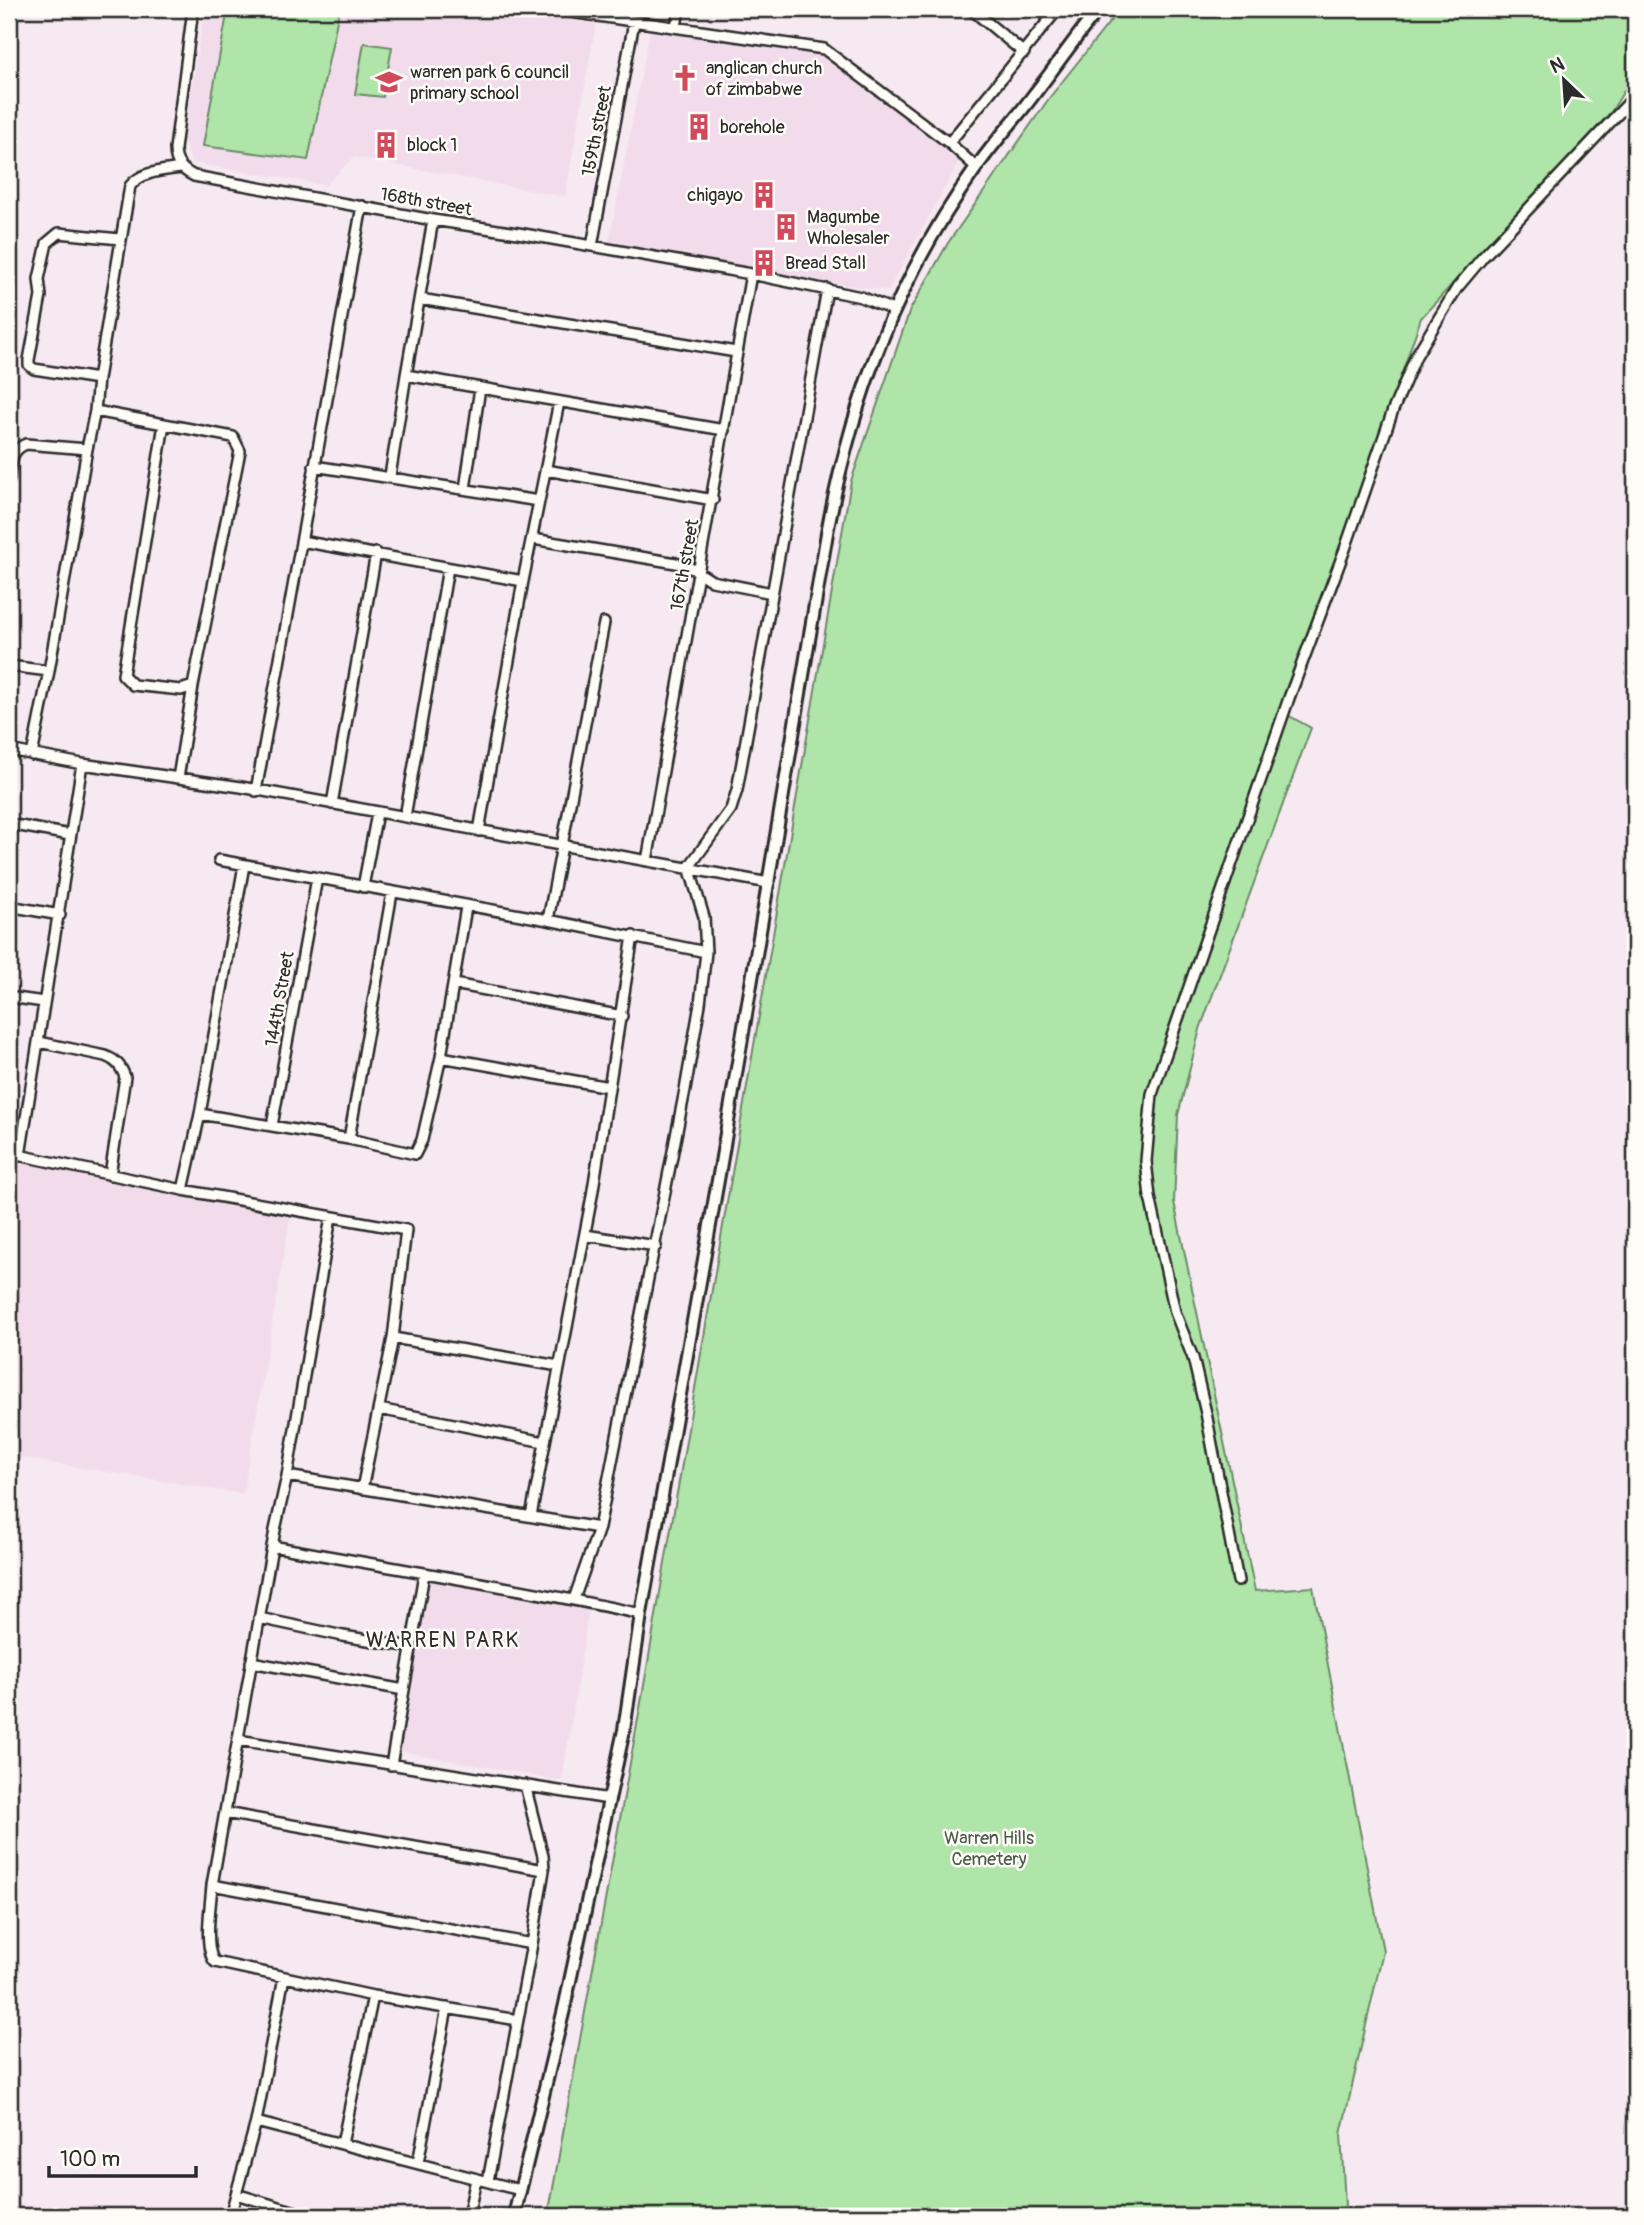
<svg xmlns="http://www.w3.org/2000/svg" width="1644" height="2225" viewBox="0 0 1644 2225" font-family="Pangolin,sans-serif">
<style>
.built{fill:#f2dcec}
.green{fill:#afe5a8;stroke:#6d886a;stroke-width:2}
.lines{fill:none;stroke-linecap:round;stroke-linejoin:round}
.minor-casing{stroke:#2b2b2b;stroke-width:14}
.tertiary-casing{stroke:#2b2b2b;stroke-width:16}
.minor{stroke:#fdfcf7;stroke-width:9}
.tertiary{stroke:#fdfcf7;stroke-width:10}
.labels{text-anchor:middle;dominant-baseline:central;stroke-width:5;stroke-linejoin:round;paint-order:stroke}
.poi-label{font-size:18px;fill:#2b2b2b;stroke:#fdfcf7;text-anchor:start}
.street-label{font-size:18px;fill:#2b2b2b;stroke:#fdfcf7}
.park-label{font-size:18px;fill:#4c5a4a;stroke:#fdfcf7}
.quarter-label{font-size:21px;letter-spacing:2px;fill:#2b2b2b;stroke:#fdfcf7}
</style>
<rect width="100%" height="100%" fill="#f6e9f1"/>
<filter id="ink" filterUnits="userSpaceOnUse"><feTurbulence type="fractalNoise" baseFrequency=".0143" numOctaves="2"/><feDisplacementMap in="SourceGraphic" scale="14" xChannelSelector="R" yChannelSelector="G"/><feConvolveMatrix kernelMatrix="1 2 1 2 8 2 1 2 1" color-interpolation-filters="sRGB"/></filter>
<g filter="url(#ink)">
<path class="built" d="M205,9H507L596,24L565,197L354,157L326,185L192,163L183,139Z
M650,30L823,50L947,141L959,162L888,291L827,282L823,298L796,281L608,247Z
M9,1161L292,1207L243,1494L9,1456Z
M421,1570L591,1595L562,1781L390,1749Z"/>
<path class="green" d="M228,9L339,11L308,160L203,146Z
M1120,9H1635V73L1611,112L1421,318L1284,713L1311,728L1200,1029L1178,1115L1174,1202L1255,1591L1313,1587L1383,1951L1341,2134L1345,2205L1342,2216H548L642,1697L851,481L910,310L948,243L1050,97Z
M364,43L392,47L383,97L355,94Z"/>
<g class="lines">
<defs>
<path id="minor" d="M193,9L175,149C175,163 182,170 194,176L433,220L518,233L751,274L861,297L893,310
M550,9L824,49L949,143L976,167
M971,9L1024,53
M676,27L679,9
M949,143L1058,9
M433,220L406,375L724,430
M592,246L634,22
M420,299L736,352
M98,379L34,369L29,365V360L41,296L39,279L47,243L59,233L120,239
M95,411L233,437L240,451L193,686L181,690L133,685L123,675L164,424
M314,466L539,501
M546,470L713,500
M390,476L406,375
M9,480C11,464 10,450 26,444L87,449
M465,489L480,388
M533,539L676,563L693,569L712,581L772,593
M301,541L523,581
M9,666L49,671L87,449L95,411L98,379L130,186C142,171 163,171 181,168
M9,750L82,764L241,787L769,883
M32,755L49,671
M178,778L193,686
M256,791L362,206
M332,804L376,553
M405,817L448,568
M9,824L70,835
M479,831L523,581L559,402
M219,860L548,920L706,952L704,917L689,867L731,809L737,790L827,289
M647,861L751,274
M363,887L377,813
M9,906L60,915
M548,920L604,623
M454,984L622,1016
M9,997L44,1002
M39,1042L105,1056C116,1060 121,1066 125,1077L110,1175
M441,1057L609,1087
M200,1114L349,1139L415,1154L422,1140L441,1057L466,907
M272,1126L317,878
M349,1139L392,893
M9,1153L183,1190L406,1230L393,1338L362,1489
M20,1156L82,764
M183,1190L200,1114L244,865
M331,1217L287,1476L599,1528
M585,1235L656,1246
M393,1338L559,1366
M379,1409L544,1442
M287,1476L275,1530L212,1885C211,1903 203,1949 215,1962L373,1996L518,2020
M531,1516L592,1196L633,936
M272,1546C395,1569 519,1587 641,1614
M1238,1581L1206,1413L1193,1358L1175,1312L1150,1197L1146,1161L1152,1094L1289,698L1345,549L1393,410L1416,356L1457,288L1483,257L1635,96
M574,1599L599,1528L685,1090L700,1004L706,952
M259,1618L343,1636L411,1647
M251,1662L404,1690
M238,1740L609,1799
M391,1765L424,1574
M225,1813L544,1870
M212,1885L532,1944L544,1870L543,1856L525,1785
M256,2122L520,2190
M342,2144L373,1996
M418,2163L447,2008
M488,2181L532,1944
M236,2194L309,2216
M230,2216L256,2122L284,1977
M468,2216L476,2179"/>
<path id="tertiary" d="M514,2216L564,2009L624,1730L641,1614L720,1169L827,533C852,399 896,280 976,168C994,142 1016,119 1035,93C1057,65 1076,36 1099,9"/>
</defs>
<use href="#minor" class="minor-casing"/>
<use href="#tertiary" class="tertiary-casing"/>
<use href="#minor" class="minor"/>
<use href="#tertiary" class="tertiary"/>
</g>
</g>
<defs>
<symbol id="church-bare" viewBox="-9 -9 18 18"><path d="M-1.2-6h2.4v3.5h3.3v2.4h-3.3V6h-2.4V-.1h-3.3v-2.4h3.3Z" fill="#d1495b" stroke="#fdfcf7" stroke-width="2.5" paint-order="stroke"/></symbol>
<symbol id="school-bare" viewBox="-9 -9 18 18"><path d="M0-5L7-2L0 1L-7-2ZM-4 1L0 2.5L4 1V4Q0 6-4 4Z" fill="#d1495b" stroke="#fdfcf7" stroke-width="2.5" paint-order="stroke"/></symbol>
<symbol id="building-bare" viewBox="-9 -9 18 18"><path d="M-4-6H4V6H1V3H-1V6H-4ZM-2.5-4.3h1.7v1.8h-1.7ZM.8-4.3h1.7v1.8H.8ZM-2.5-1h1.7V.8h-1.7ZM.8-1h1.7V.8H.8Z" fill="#d1495b" stroke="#fdfcf7" stroke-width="2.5" paint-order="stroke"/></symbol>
</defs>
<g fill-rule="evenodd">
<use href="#church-bare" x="666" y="59" width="38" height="38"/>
<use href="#school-bare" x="370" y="63" width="38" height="38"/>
<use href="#building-bare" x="680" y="108" width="38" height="38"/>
<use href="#building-bare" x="367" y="126" width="38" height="38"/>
<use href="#building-bare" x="745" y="176" width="38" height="38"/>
<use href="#building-bare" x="767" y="208" width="38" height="38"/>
<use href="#building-bare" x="745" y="244" width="38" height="38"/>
</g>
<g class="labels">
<g class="poi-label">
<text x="706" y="68">anglican church<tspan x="706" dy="21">of zimbabwe</tspan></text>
<text x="410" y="72">warren park 6 council<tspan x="410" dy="21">primary school</tspan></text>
<text x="720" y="127">borehole</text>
<text x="407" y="145">block 1</text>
<text x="743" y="195" text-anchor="end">chigayo</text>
<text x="807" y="217">Magumbe<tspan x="807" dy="21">Wholesaler</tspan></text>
<text x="785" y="263">Bread Stall</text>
</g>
<g class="street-label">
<text transform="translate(597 131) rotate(-79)">159th street</text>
<text transform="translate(426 202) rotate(10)">168th street</text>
<text transform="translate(685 565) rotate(-80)">167th street</text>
<text transform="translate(280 999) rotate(-80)">144th Street</text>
</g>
<g class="park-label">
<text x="989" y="1838">Warren Hills<tspan x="989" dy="21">Cemetery</tspan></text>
</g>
<g class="quarter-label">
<text x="443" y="1640">WARREN PARK</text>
</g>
</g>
<rect width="1644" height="2225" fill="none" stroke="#fdfcf7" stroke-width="35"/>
<rect x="18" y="18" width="1609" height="2190" fill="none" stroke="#2b2b2b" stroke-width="2.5" filter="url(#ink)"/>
<g transform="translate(1564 80) rotate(335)" stroke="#fdfcf7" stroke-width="5" paint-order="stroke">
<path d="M0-5L12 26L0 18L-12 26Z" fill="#2b2b2b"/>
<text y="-10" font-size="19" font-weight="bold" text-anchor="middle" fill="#2b2b2b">N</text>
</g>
<path d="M49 2166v10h147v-10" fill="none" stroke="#2b2b2b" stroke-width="3.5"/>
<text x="60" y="2166" font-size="21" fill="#2b2b2b" stroke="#fdfcf7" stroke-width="5" paint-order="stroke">100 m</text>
</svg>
